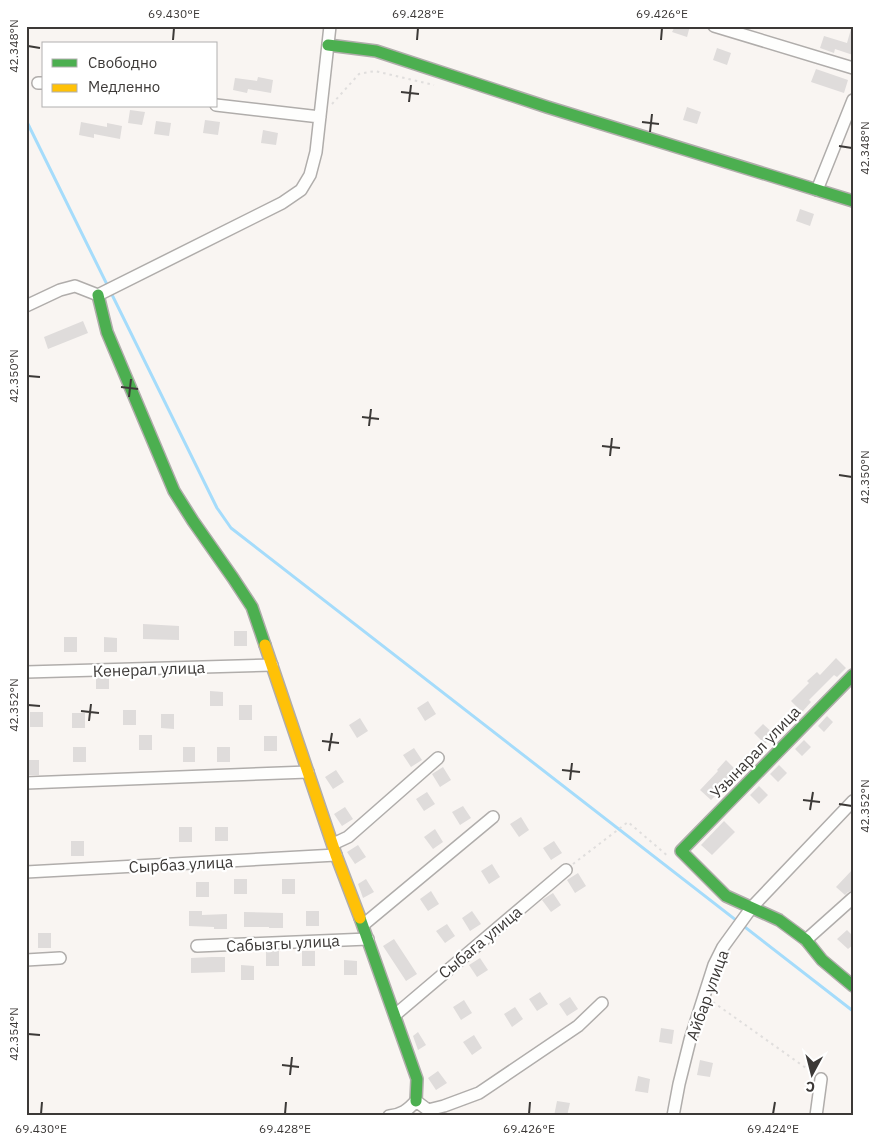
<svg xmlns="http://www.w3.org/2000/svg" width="879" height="1142" viewBox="0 0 879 1142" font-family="'IBM Plex Sans',sans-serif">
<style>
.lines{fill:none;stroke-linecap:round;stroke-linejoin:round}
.stream{stroke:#a5dcfb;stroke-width:3}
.building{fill:#dfdcdb}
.street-casing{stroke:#b0adab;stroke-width:14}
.fast-casing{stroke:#b0adab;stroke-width:14}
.slow-casing{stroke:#b0adab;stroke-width:14}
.path{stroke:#e0dedd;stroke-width:2;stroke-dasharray:2.5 4;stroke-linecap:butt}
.street{stroke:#fefefd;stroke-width:11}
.fast{stroke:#4caf50;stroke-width:11}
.slow{stroke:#ffc107;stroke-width:11}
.ticks{fill:none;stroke:#3c3937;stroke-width:2}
.labels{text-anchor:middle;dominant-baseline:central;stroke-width:4.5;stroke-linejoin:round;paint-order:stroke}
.street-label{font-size:16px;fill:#3c3937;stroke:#fff}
.neatline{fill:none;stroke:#3c3937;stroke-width:2}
.ticks-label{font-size:12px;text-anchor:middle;fill:#3c3937}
</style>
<rect width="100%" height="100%" fill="#f9f5f2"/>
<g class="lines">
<path class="stream" d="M26,120L217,508L231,528L853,1011"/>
</g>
<path class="building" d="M675,26H690L687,37L672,32Z
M851,29H853V55L835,49L834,53L820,48L824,36L847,43Z
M717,48L731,53L727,65L713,60Z
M816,69L848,80L844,93L811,82Z
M258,77L273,80L271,93L248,89L247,93L233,90L235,78L257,81Z
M687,107L701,112L697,124L683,120Z
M130,110L145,112L142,125L128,123Z
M205,120L220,122L218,135L203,133Z
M156,121L171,123L169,136L154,134Z
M81,122L107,127V123L122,126L120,139L94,134V138L79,135Z
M263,130L278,133L276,145L261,143Z
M800,209L814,214L810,226L796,221Z
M83,321L88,333L48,349L44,337Z
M143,624L179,626V640L143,639Z
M234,631H247V646H234Z
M64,637H77V652H64Z
M104,637L117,638V652H104Z
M836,658L846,668L837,677L834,675L809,700L811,702L802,712L791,701L809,683L807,681L817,672L820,675Z
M109,677V689H96V678Z
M210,691L223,692V706H210Z
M428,701L436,714L425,721L417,708Z
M239,705H252V720H239Z
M123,710H136V725H123Z
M30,712H43V727H30Z
M72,713H85V728H72Z
M161,714H174V729L161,728Z
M827,716L833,722L824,732L818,726Z
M360,718L368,731L357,738L349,725Z
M763,724L774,734L765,744L754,733Z
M139,735H152V750H139Z
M264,736H277V751H264Z
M804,740L811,747L802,756L795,749Z
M73,747H86V762H73Z
M183,747H195V762H183Z
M217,747H230V762H217Z
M414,748L422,760L411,767L403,755Z
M26,760H39V775H26Z
M726,760L737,771L718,789L720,791L711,800L700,790L718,771L717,770Z
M779,765L787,773L778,782L770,774Z
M443,767L451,780L440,787L432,774Z
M336,770L344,782L333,789L325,777Z
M759,786L768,795L759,804L750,795Z
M427,792L435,804L424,811L416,799Z
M463,806L471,818L460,825L452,812Z
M345,807L353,819L342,826L334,814Z
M521,817L529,830L519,837L510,824Z
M724,821L735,832L712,855L701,845Z
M179,827H192V842H179Z
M215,827H228V841H215Z
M435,829L443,842L433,849L424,837Z
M71,841H84V856H71Z
M554,841L562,853L551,860L543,848Z
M358,845L366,857L355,864L347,852Z
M492,864L500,877L489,884L481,871Z
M853,869V891L848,892L845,895L836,887Z
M578,873L586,886L575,893L567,880Z
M234,879H247V894H234Z
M282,879H295V894H282Z
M366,879L374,892L363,898L358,884Z
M196,882H209V897H196Z
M431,891L439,904L428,911L420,899Z
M553,893L561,905L551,912L542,900Z
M189,911H202V915L227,914V929H214V927L189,926Z
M306,911H319V926H306Z
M472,911L481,924L470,931L462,918Z
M244,912L283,913V928H269V927H244Z
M447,924L455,936L445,943L436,931Z
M847,930L853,936V945L848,949L837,939Z
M38,933H51V948H38Z
M394,939L417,974L406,981L383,946Z
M266,951H279V966H266Z
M302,951H315V966H302Z
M212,957H225V972L191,973V958Z
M480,958L488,970L477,977L469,965Z
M344,960L357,961V975H344Z
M241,965L254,966V980H241Z
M540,992L548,1004L537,1011L529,999Z
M570,997L578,1009L567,1016L559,1004Z
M464,1000L472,1013L461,1020L453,1007Z
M515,1007L523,1019L512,1027L504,1014Z
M661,1028L674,1030L672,1044L659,1042Z
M418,1032L426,1045L418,1050L413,1036Z
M474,1035L482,1048L472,1055L463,1042Z
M700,1060L713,1063L710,1077L697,1075Z
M438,1071L447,1083L436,1090L428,1078Z
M638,1076L650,1079L648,1093L635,1091Z
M557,1101L570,1103L567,1116H554Z"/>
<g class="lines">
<defs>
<path id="street" d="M714,26L853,68
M38,83H44
M216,105L320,117
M817,190L853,100
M26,306L60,290L75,286L98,295L282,203L301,190L310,175L316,152L330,26
M26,672L272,665
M26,783L308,772
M333,844L348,837L438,758
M26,872L336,855
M363,925L493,817
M806,940L853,898
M197,946L368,939
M26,960L60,958
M395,1015L566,870
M389,1116C401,1115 408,1110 416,1101L428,1110L444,1106L479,1093L578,1026L602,1003
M673,1116L679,1084L690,1040L714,965L723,947L752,907L853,801
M816,1116L821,1079"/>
<path id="fast" d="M328,45L376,51L547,107L853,201
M98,295L107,332L174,491L193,521L233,578L252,607L265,645
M853,675L681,851L726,896L779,920L806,940L822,960L853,986
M360,918L417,1079L416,1101"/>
<path id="slow" d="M265,645L336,855L360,918"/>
</defs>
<use href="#street" class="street-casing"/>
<use href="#fast" class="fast-casing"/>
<use href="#slow" class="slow-casing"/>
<path class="path" d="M332,104L359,74L375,71L434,85
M573,864L628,822L669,857
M713,1002L813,1073"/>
<use href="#street" class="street"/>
<use href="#fast" class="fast"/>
<use href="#slow" class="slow"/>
</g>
<path class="ticks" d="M173,40L174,28M417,40L418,28M661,40L662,28M28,46L40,48M401,92L419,94M409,102L411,85M642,122L659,124M650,132L652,114M839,146L852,148M28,376L40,377M121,387L138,389M129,397L131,379M362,417L379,419M369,426L371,409M602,446L620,448M610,456L612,438M839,475L852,477M28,705L40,706M81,711L99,713M89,721L91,704M322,741L339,743M329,751L332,733M562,770L580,772M570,780L572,763M803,800L820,802M839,804L852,806M810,810L813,792M28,1034L40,1035M282,1065L299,1067M290,1075L292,1057M41,1114L42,1102M285,1114L286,1102M529,1114L530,1102M773,1114L775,1102"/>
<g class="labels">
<g class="street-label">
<text transform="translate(149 669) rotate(-2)">Кенерал улица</text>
<text transform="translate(755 752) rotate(-46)">Узынарал улица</text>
<text transform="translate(181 864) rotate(-3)">Сырбаз улица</text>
<text transform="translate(480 942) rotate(-40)">Сыбага улица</text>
<text transform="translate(283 943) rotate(-3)">Сабызгы улица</text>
<text transform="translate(707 995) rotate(-70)">Айбар улица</text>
</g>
</g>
<rect width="879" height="1142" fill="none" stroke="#ffffff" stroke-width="55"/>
<rect x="42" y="42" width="175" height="65" fill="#ffffff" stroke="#b1b0af"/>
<rect x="52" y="59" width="25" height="8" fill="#4caf50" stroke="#b1b0af"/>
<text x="88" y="68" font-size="15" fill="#3c3937">Свободно</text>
<rect x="52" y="84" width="25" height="8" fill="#ffc107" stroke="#b1b0af"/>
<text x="88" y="92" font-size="15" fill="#3c3937">Медленно</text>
<g transform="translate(812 1074) rotate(187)" stroke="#ffffff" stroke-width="4" paint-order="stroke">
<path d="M0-4L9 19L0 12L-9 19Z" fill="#3c3937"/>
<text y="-8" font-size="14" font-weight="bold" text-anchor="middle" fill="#3c3937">С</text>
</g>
<rect x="28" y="28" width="824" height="1086" class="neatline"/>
<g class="ticks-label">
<text x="174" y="18">69.430°E</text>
<text x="418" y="18">69.428°E</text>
<text x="662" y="18">69.426°E</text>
<text transform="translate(14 46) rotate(-90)" y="4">42.348°N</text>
<text transform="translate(865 148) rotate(-90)" y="4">42.348°N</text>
<text transform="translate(14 376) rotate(-90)" y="4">42.350°N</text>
<text transform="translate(865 477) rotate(-90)" y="4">42.350°N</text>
<text transform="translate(14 705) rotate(-90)" y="4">42.352°N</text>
<text transform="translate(865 806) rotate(-90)" y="4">42.352°N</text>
<text transform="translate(14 1034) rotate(-90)" y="4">42.354°N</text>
<text x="41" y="1133">69.430°E</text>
<text x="285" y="1133">69.428°E</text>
<text x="529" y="1133">69.426°E</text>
<text x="773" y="1133">69.424°E</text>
</g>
</svg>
